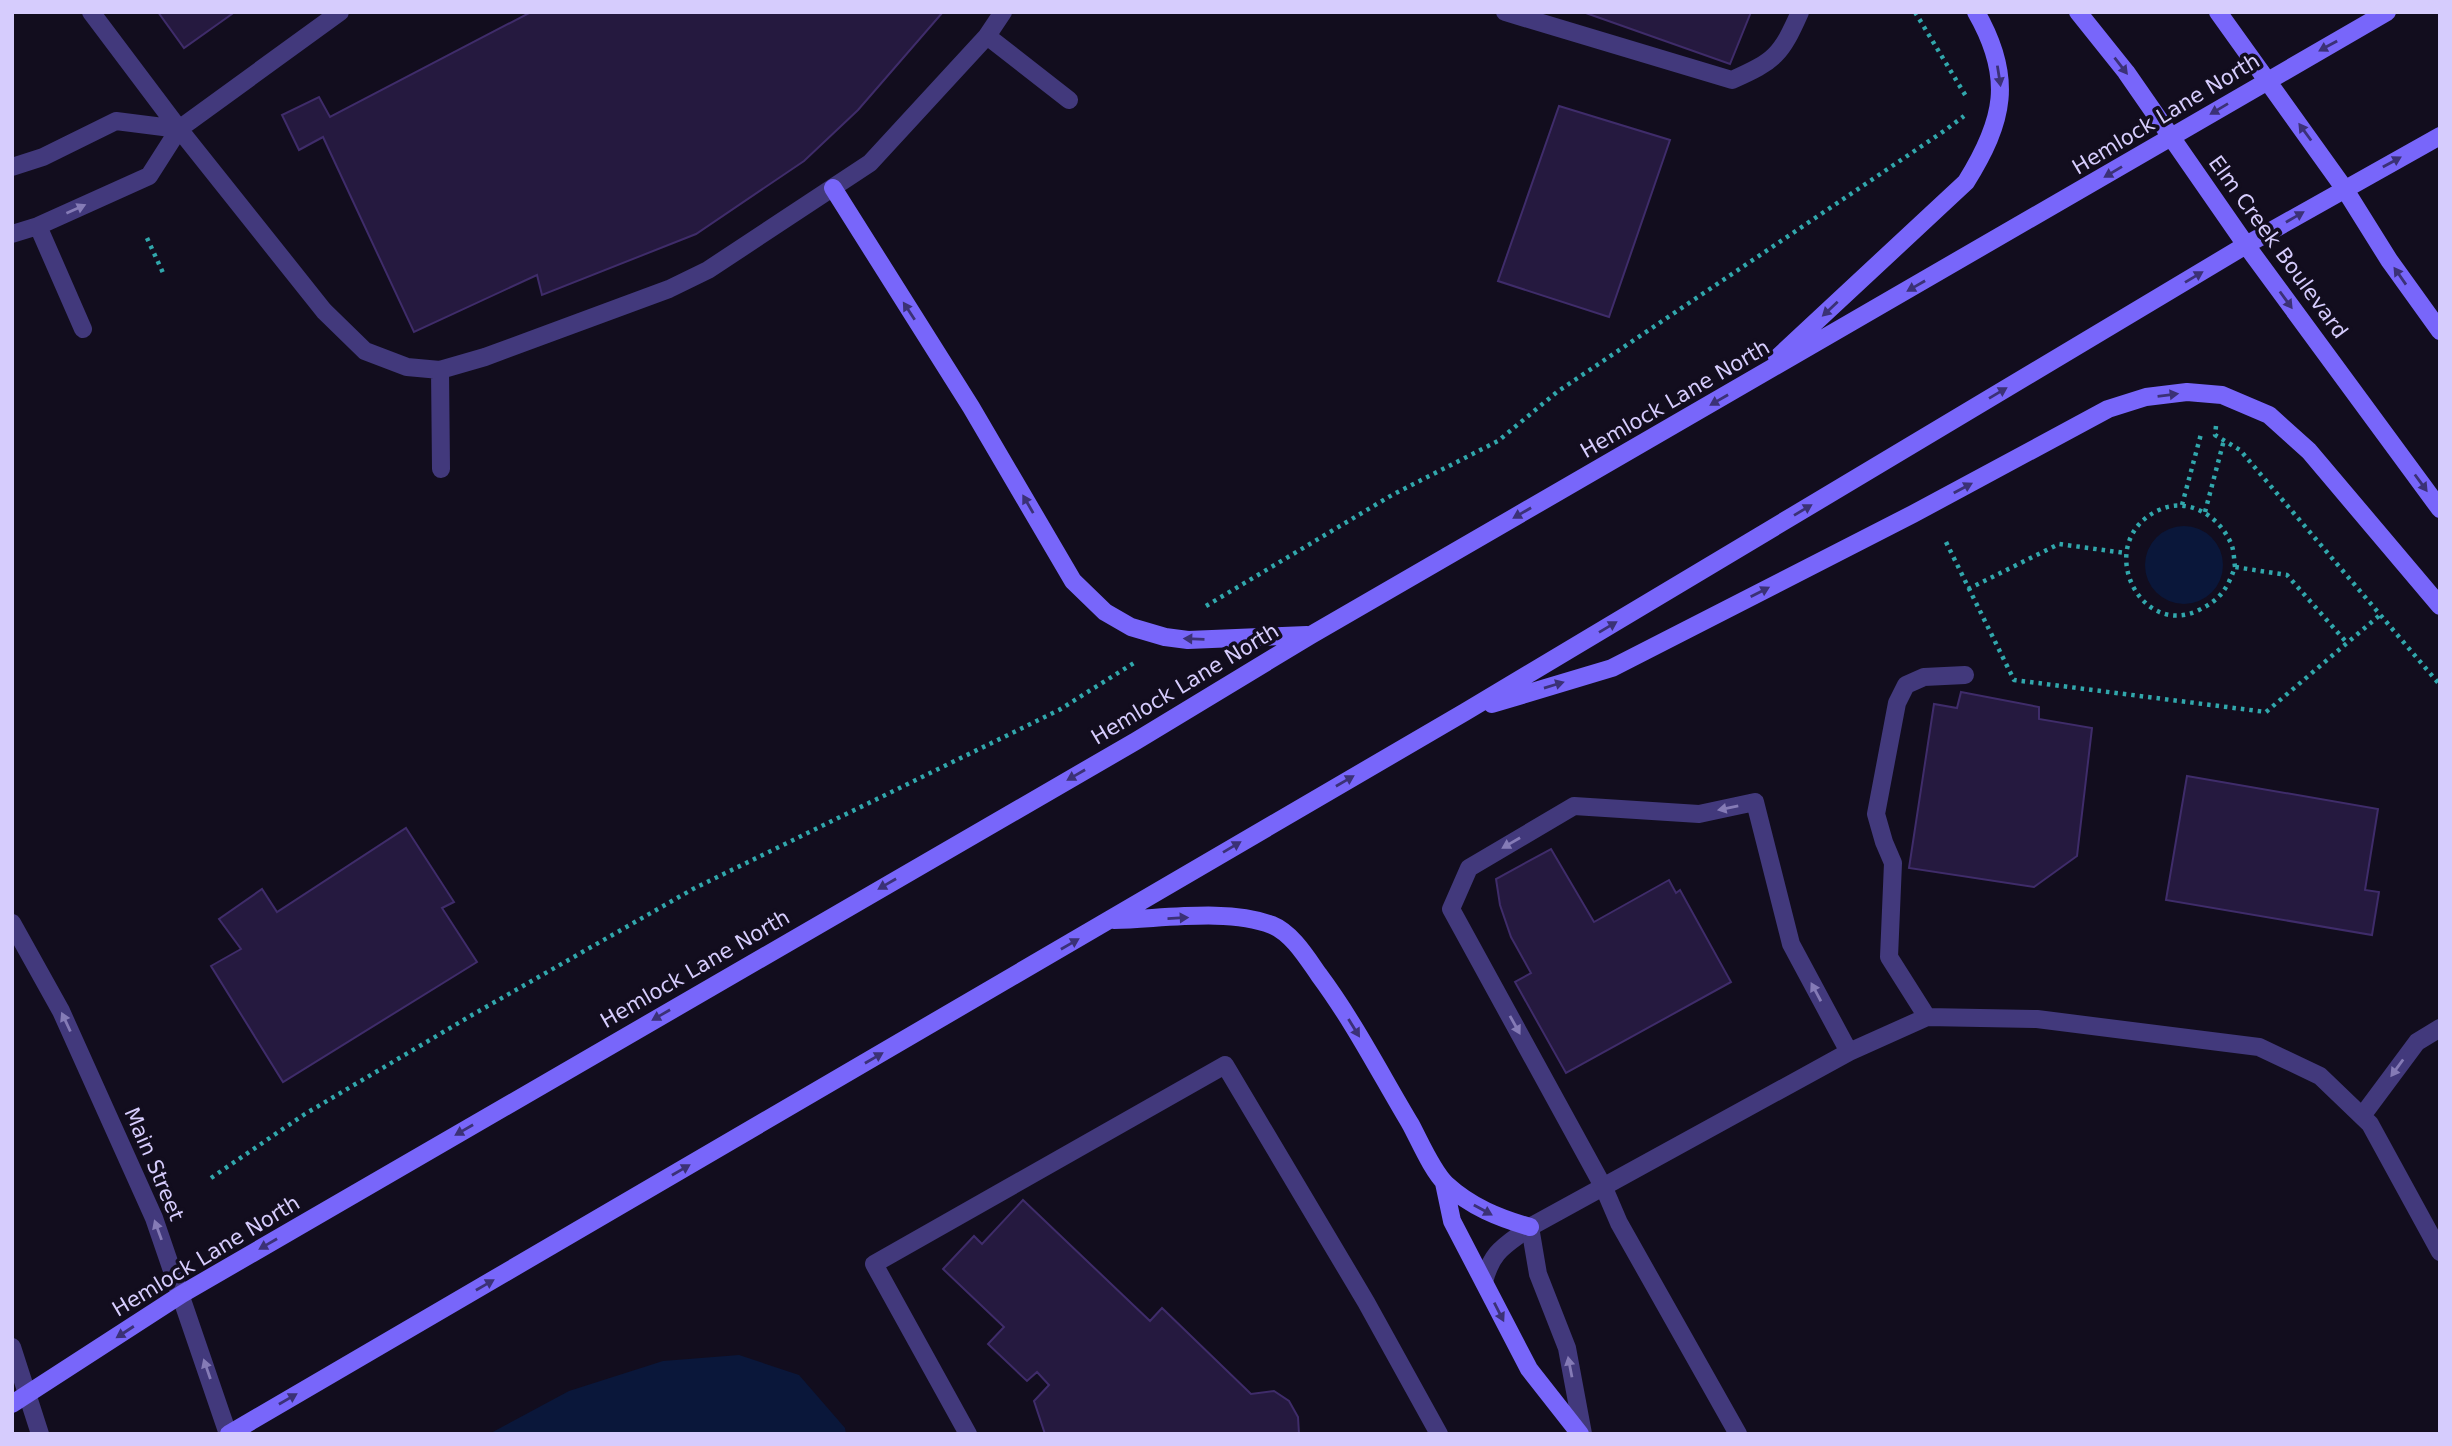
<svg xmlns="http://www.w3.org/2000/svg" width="2452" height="1446" viewBox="0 0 2452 1446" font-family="'DejaVu Sans',sans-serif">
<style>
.water{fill:#0a173a}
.building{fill:#25193f;stroke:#3f2c6a;stroke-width:2}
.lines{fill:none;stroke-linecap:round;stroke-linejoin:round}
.path{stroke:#31a7ac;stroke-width:4.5;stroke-dasharray:3.5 5;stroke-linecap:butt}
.service{stroke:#42397c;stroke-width:18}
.tertiary{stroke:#42397c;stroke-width:18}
.secondary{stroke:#7866fa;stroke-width:18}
.oneway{fill:#3b3176}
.oneway2{fill:#857bb6}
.labels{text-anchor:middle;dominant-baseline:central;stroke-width:7;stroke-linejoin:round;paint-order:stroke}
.street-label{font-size:21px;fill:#d6ccfd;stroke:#120d1e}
</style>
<rect width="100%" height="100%" fill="#120d1e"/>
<path class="water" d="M2145 565a39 39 0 1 1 78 0a39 39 0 1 1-78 0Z
M739,1355L799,1375L845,1428L846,1434H489L569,1391L663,1361Z"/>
<path class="building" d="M158,12H231L232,14L184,48Z
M531,12H943L858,110L804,161L696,234L542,295L537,275L414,332L323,137L299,150L282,115L319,97L330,117Z
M1583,12H1751L1730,64Z
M1559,106L1670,140L1609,317L1498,281Z
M1961,692L2039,707V719L2092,728L2077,856L2034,887L1909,868L1934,704L1957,708Z
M2187,776L2378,809L2365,890L2379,892L2372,935L2166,900Z
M406,828L454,902L442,908L477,962L283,1082L211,966L241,949L219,919L262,889L277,912Z
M1551,849L1594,922L1669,880L1676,893L1680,890L1731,982L1566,1073L1515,982L1531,973L1511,937L1500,905L1496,879Z
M1023,1200L1150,1321L1162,1308L1251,1394L1274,1391L1289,1401L1298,1417L1299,1434H1045L1034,1401L1049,1385L1037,1372L1027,1381L988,1344L1004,1327L943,1269L974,1236L982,1244Z"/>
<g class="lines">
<path class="path" d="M1915,12L1967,98
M147,238L164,275
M2216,426L2215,435L2240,450L2440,685
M2182,505L2201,434
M2205,512L2224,440
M1946,542L2014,680L2266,712L2380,615
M2235,567C2234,560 2234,552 2232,546C2221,517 2189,496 2159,510C2092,541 2139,640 2199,610C2221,599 2227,589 2235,567L2287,575L2348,644
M1968,589L2059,544L2125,553
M1206,606L1392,495L1498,441L1557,392L1944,131L1964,116
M211,1178L305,1114L472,1015L693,889L1059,710L1137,661"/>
<path class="service" d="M91,12L179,129L324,311L365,351L407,367L440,370L485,357L669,289L708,270L870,163L987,36L1003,12
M1505,12L1732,80C1775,61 1781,55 1800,12
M987,36L1069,100
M179,129L340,12
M12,167L43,157L116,121L179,129L149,176L38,226L12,234
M38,226L83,329
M440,370L441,469
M1927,1017L1889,957L1893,863L1884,842L1876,814L1897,703L1906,685L1924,677L1965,675
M2362,1116L2417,1042L2440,1028
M1484,1282C1492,1250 1505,1246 1530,1227L1849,1052L1927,1017L2037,1019L2259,1047L2320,1076L2370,1124L2440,1252
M968,1434L874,1264L1225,1065L1366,1302L1439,1434
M1738,1434L1619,1223L1604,1188L1451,909L1469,868L1574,806L1699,814L1755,802L1791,944L1849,1052"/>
<path class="tertiary" d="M12,923L61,1011L154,1218L228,1434
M1530,1227L1538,1274L1567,1348L1583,1434
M12,1347L40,1434"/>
<path class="secondary" d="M2078,12L2126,72L2246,245L2440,509
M2218,12L2344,188L2389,260L2440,331
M833,188L971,407L1073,581L1105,612L1131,627L1165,637L1188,640L1307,635
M1777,358L1966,182C2004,121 2014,78 1976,12
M1492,704L1612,668L1913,514L2108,409L2146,397L2187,392L2222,395L2269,415L2309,451L2440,606
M1114,920C1162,919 1228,908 1272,925C1292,933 1307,958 1319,975C1354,1022 1381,1075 1411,1125C1420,1142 1433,1172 1446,1184C1471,1207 1499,1218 1530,1227
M1444,1183L1452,1221L1529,1369L1580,1434
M12,1404L182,1294L1136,741L1311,635L2387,12
M229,1434L1465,712L2246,245L2440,136"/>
</g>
<defs><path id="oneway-solid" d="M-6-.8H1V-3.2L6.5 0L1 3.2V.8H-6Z" transform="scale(1.75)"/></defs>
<g class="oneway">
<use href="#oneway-solid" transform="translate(2328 46) rotate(151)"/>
<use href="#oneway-solid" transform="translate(2121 66) rotate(52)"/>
<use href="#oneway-solid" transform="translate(1999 76) rotate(81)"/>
<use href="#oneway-solid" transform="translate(2219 109) rotate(149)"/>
<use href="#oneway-solid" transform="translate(2305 132) rotate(-126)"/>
<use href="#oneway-solid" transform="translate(2392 162) rotate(-29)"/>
<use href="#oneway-solid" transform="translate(2113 172) rotate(149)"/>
<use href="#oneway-solid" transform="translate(2295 217) rotate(-30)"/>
<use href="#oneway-solid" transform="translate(2400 276) rotate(-125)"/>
<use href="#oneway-solid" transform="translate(2194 277) rotate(-31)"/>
<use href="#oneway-solid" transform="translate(1916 286) rotate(150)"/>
<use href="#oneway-solid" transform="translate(2286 300) rotate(54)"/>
<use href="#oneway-solid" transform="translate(1830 309) rotate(137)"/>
<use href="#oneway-solid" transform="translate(909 311) rotate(-123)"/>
<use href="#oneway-solid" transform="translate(1998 393) rotate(-31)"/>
<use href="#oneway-solid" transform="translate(2168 395) rotate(-7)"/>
<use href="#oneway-solid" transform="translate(1719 400) rotate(150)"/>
<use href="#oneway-solid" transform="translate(2421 483) rotate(54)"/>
<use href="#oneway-solid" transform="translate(1963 488) rotate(-28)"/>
<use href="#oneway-solid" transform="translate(1028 504) rotate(-120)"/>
<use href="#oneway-solid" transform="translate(1803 510) rotate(-31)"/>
<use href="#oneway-solid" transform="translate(1522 513) rotate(150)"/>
<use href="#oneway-solid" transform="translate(1760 592) rotate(-27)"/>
<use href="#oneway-solid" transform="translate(1608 627) rotate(-31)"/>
<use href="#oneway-solid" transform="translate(1194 639) rotate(-178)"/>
<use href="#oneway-solid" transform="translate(1554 685) rotate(-17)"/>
<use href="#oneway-solid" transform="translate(1076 775) rotate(150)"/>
<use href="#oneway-solid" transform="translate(1345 781) rotate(-30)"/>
<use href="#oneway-solid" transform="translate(1232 847) rotate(-31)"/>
<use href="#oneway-solid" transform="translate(887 884) rotate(150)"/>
<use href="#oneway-solid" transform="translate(1178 918) rotate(-3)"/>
<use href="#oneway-solid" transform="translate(1070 944) rotate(-30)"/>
<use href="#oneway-solid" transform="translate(661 1015) rotate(150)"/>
<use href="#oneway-solid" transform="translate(1354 1028) rotate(58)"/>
<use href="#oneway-solid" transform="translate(874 1058) rotate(-30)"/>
<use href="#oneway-solid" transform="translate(464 1130) rotate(150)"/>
<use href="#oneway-solid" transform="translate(681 1170) rotate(-30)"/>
<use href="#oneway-solid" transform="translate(1483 1210) rotate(29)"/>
<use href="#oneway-solid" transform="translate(268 1244) rotate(150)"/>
<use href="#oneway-solid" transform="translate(485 1285) rotate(-30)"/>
<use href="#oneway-solid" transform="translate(1499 1312) rotate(63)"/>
<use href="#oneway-solid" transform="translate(125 1332) rotate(147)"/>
<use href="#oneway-solid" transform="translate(288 1399) rotate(-30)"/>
</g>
<g class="oneway2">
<use href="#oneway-solid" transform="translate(76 209) rotate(-24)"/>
<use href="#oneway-solid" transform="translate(1728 808) rotate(168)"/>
<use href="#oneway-solid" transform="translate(1511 843) rotate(150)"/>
<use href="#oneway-solid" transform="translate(1816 992) rotate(-118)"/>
<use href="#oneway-solid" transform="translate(66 1022) rotate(-115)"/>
<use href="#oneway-solid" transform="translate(1515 1025) rotate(61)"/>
<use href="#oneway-solid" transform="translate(2397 1068) rotate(126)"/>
<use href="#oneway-solid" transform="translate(158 1230) rotate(-110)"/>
<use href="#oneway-solid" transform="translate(1570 1367) rotate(-101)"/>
<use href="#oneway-solid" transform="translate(207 1369) rotate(-109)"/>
</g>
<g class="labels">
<g class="street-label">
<text transform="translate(2166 114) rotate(-31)">Hemlock Lane North</text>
<text transform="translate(2278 247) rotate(54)">Elm Creek Boulevard</text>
<text transform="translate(1675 399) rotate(-30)">Hemlock Lane North</text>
<text transform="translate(1185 684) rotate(-31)">Hemlock Lane North</text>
<text transform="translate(695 969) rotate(-30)">Hemlock Lane North</text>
<text transform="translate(154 1164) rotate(67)">Main Street</text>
<text transform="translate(206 1256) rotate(-31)">Hemlock Lane North</text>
</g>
</g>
<rect width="2452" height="1446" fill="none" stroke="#d6ccfd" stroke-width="28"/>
</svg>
